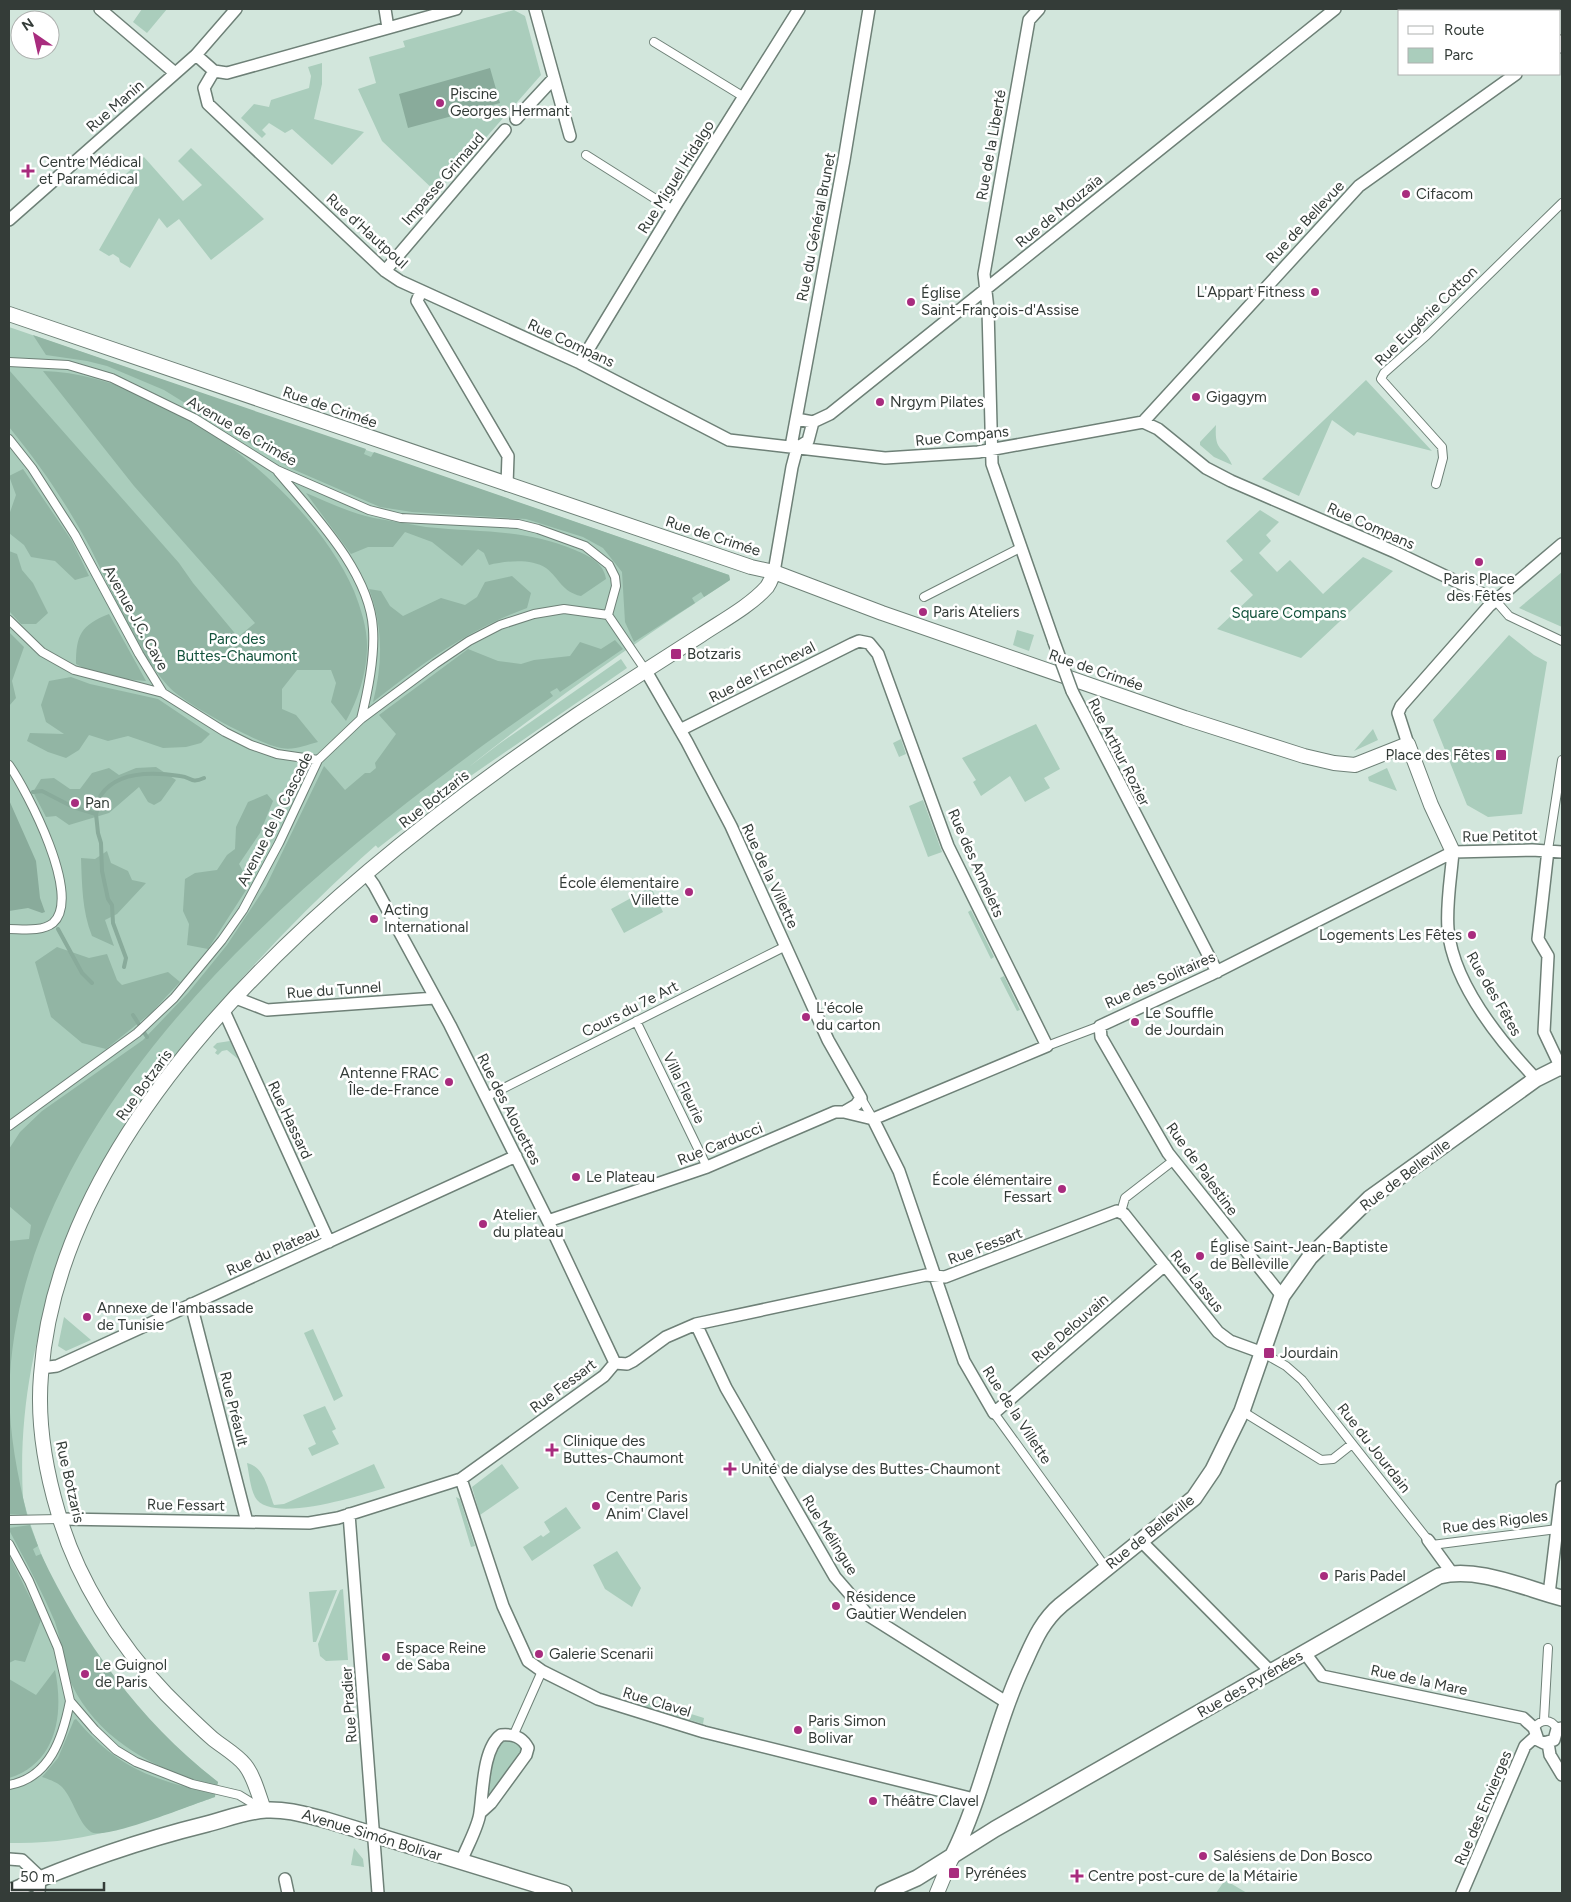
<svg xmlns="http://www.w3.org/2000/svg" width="1571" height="1902" viewBox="0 0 1571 1902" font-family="Figtree,sans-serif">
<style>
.green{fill:#aacdbc}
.forest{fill:#92b5a4}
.water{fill:#89ab9b}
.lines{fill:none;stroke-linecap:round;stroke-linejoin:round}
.stream{stroke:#89ab9b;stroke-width:4}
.pedestrian-casing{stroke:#6e8077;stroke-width:10}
.minor-casing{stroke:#6e8077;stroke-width:14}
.tertiary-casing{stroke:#6e8077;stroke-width:16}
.secondary-casing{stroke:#6e8077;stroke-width:18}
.pedestrian{stroke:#fff;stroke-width:8}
.minor{stroke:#fff;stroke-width:11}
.tertiary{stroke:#fff;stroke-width:14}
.secondary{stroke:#fff;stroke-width:15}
.minor-bridge-casing{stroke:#6e8077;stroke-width:14;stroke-linecap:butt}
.minor-bridge{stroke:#fff;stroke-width:11}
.poi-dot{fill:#a82c7e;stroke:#fff;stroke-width:2}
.labels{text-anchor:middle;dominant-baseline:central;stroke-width:5;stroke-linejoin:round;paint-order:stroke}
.poi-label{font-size:15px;fill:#343c38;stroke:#fff;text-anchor:start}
.street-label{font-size:15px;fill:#343c38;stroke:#fff}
.park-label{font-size:15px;fill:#13533c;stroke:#fff}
</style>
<rect width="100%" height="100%" fill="#d2e6dc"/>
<path class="green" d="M142,9H167L147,33L133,22Z
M514,10L525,16L541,75L437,193L382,141L358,89L376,83L369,57L405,47L403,41Z
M322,63V84L314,119L364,132L332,165L292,129L285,133L269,123L262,130L266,134L262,138L241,118L254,104L269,107L271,100L309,88L311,76L308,67Z
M191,148L264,219L211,260L179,219L167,228L159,218L130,268L120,262L119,258L113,254L109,256L99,250L135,187L126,174L144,157L183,201L202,185L178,161Z
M9,327L729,575L730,580C446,767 0,1092 23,1498C51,1611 128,1712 218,1782L215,1797C143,1822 86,1845 9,1843Z
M1366,380L1432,451L1357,432L1354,436L1332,420L1299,496L1262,479Z
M1216,425C1214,454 1224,445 1232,465L1214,457L1200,445V442Z
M1260,510L1279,522L1266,535L1271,541L1259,553L1277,572L1290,560L1323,594L1363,557L1393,571L1301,658L1217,629L1253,595L1230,571L1243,560L1226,541Z
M1562,572V627L1519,608Z
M1017,630L1034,635L1029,651L1013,645Z
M1509,635L1534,655L1547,662L1522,814L1488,817L1467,805L1433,720Z
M621,659L627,668L472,775L378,848L372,841L499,744Z
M1036,724L1060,769L1044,778L1050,788L1025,802L1010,776L981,796L973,782L976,780L962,758Z
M1373,729L1378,740L1354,751Z
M901,739L906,754L899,757L893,743Z
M1387,768L1397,791L1369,781L1368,777Z
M923,800L942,852L928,857L909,806Z
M651,887L663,912L624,933L611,909Z
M971,910L994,957L991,959L968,912Z
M1004,976L1020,1010L1017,1011L1000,978Z
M230,1041L238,1059L227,1050L222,1051L218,1055L215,1053L217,1050L213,1047L217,1043Z
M64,1317L91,1340L66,1351L58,1346Z
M313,1329L343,1396L334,1401L304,1333Z
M325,1406L336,1429L332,1431L339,1444L312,1456L308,1448L316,1444L303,1415Z
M247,1463C265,1467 268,1490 274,1505L284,1504L374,1464L385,1488C361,1495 270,1525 255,1497C250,1487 249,1473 247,1463Z
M502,1464L519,1488L480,1515L472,1487Z
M456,1497L460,1499L475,1546L471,1547Z
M566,1507L581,1528L532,1561L523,1547L541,1535L543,1537L550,1532L544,1522Z
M617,1551L641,1588L632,1607L605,1589L593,1565Z
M343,1589L348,1660L326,1661L320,1656L318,1644L340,1590Z
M337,1590L316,1642H313L309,1592Z
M643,1699L704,1718L703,1724L641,1705Z
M507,1740L518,1743L523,1754L487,1801L484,1800L495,1746Z
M354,1848L363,1859L364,1867L351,1865Z
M1225,1880L1247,1893H1216Z"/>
<path class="forest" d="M33,335L366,449L364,454L371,457L374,452L729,575L730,580L704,597L701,592L692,598L695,603L634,642L625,622L622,572L603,548L583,537L526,519L412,512L380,507L290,468L164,390L107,366L87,361L46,355Z
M9,370L179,563L193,583L238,637L255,623L134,486L43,371C158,373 309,487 354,591C361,609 368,630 367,650C366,675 358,699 346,721L331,702L336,683L331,670H297L282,689V709L296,715L318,742C306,745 293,751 281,748C258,744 183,703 168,686C131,644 112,588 86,540C64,500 38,462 9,427Z
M23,469L72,541L89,576L75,580L55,561L31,557L24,545L9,533V515L16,495L9,476Z
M306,493C328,502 350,513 374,518C391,521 409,524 426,527C481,533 522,528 575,550C589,556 604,563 606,579L581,596C562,592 560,579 546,568C531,558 505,561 489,565L484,553L478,549L462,566L432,542L405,532L393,547H368L351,554Z
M9,551L17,554L22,570L33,583L48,613L36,624H21L9,611Z
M512,576L531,593L527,608C469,629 421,664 373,702C383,663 383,626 369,589L381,591L390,606L403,616L441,598L465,605L477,597L485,582Z
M109,614L146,681C122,679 96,676 76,664C76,635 81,625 109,614Z
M9,632L24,647L12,681L16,698L9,706Z
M615,640L623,649L560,692L557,688L550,692L553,696C333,848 29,1087 10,1375C7,1423 16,1468 27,1515L9,1514V1241L29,1239L31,1225L9,1206V1149L20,1132L42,1111L143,1040L188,993L227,945L266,886L324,766L345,790L365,773H370L376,768L375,763L396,734L379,715L468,649L498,661L521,664L534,660L570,656L580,642L601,649Z
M71,677L90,684L158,699L210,734L201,743L186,747L163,748L128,736L108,741L89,735L79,750L66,758L48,752L27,741L30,733L64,734L46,722L41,705L49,681Z
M156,767L176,780L161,801L154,805L148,802L139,787L109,813L69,825L56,816L46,817L33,792L41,779L54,778L70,789H80L92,773L109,768L119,775L136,768Z
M267,794L273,801L260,833L239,864L250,884L208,949L187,945L189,924L183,911L185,879L195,873L217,870L227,855L235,849L236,827L248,802Z
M107,851L111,863L128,871L132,880L146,883L117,914L105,920L114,946L92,936C82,911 82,884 81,858L95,859Z
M57,947L89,958L107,954L117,980L122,985L168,972L180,982L151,1013L106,1049L82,1043L51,1017L35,962Z
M30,1525L38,1546L33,1549L36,1556L41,1554C83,1643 140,1721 218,1782L217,1786C159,1772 99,1741 72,1685C63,1666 62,1642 55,1622C42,1591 25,1560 9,1530V1528Z
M9,1555L41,1620L25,1662L15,1660L9,1663Z
M55,1670C64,1714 57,1763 9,1778V1679L36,1695Z
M76,1719C118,1769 154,1780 215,1794V1797C196,1803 104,1841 91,1832C77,1821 74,1800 62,1787C57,1782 48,1779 42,1777L58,1758L74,1720Z"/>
<path class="water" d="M490,68L500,103L408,128L399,94Z
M9,800L36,861L40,898L45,912L42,913L28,908L9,911Z"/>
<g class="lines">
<path class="stream" d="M33,792L42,791L73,807L96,814C99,808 97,800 101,795C117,771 154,772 180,776C192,777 190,784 204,778
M96,814L98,833L101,843L102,871L108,899L112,905L113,923L126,958L124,967
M58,929L82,973L92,983
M133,1015L147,1037"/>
<defs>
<path id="pedestrian" d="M654,42L744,97
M586,155L673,210
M9,362L68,365L112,378L194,418L277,470L369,510L401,518L518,524L538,529L585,546L609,565L615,577L616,586L608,615
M9,439L32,468L75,535L139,654L163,693L225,732L251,745L277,754L318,760
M278,472C313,514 370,572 373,629C375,658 368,691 361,719
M1436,484L1443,458L1442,447L1381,379L1384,373L1427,335L1562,203
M924,597L1020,548
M1495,600L1509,616L1562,641
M9,620L42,652L74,670L163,693
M9,765C27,791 83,897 53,923C42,932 22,929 9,929
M1548,850L1562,760
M636,1021L707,1167
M1047,1046L1100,1026
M486,1097L786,946
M861,1098L873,1119
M9,1126L137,1033L174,998L222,940L243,910L279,843L318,760L361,719L435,664L469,641L500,625L534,614L564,609L608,615L646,671
M1121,1212L1125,1198L1174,1160
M1263,1353L1286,1366L1302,1380L1428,1540
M1242,1411L1321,1460L1333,1459L1352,1444
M994,1413L1106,1568
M9,1520L60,1519
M9,1544L29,1581L58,1648L70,1701L95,1730L116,1750L136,1762L192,1784L239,1795L262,1809
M1432,1545L1557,1529
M1544,1720L1548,1648
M1534,1728C1541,1719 1551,1718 1557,1729
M514,1734L542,1671
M9,1785C50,1778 63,1737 70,1701"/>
<path id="minor" d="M100,9L175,73
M385,9L388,28
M535,9L570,136
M1039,9L1029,20L984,274L988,309L992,464L1054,642
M1546,9L1547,11
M1560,41L1562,47
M196,55L214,71L227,73L456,9
M214,71L204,88L208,104L385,271L400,281L580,363L729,440L885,458L978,452L1143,422L1158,429L1206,468L1231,481L1395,552L1495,600
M516,119L554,78
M9,220L196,55L236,9
M385,271L505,130
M421,291L417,301L508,456L507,485
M580,363L677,203L799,9
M796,419L813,422L830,414L1335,9
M1143,422L1359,186L1516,74
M797,448L792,441L844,160L869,9
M774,572L792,467L797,448L808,441L813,422
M646,671L687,742L731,826L828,1040L861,1098L856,1105L844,1112
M1072,691L1217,972
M680,730L852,644L859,641L869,643L878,654L948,846L1047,1046L873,1119
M1408,744L1398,713L1401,706L1489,606L1562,544
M1548,850L1538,939L1548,956L1544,1032L1562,1070
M1453,852C1451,877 1446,904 1448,929C1453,983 1500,1041 1536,1079
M366,874L374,885L450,1025L548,1221L615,1363
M236,998L267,1010L435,998
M224,1011L329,1242
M873,1119L899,1171L964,1361L994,1413L1165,1265
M548,1221L707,1167L835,1112H844L873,1119
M1282,1296L1168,1153L1101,1037L1100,1026L1210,975L1453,852L1532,850L1562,852
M191,1304L247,1522
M696,1324L726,1388L835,1577L868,1615L1006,1702
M615,1363L627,1364L633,1361L666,1337L696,1324L926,1275L945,1277L1117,1211L1124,1214L1218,1332L1230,1341L1263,1353
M41,1368L57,1366L516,1156
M461,1479L503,1606L528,1661L542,1671L598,1699L704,1732L974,1799
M349,1514L378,1893
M60,1519L309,1523L338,1518L461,1479L604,1376L615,1363
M1428,1540L1452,1573
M1141,1541L1271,1672
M1549,1594L1562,1487
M1305,1653L1322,1676L1523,1718L1534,1728L1538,1740L1544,1743L1554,1740L1557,1729L1562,1728
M1548,1743L1550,1755L1562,1775
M9,1859L22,1860L40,1877L39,1893
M461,1862C466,1848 479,1826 480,1812C483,1791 483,1748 501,1735C512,1734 522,1736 528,1748L526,1755L491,1803L480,1813
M285,1879L288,1893
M1462,1893L1525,1746L1535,1737"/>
<path id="tertiary" d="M9,314L751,567L774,572L882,613L1185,718L1304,756L1334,763L1355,765L1408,744L1431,805L1453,852
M264,1810C259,1796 254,1776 245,1765C237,1755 223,1747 213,1739C197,1725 181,1709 166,1694C119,1645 76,1578 58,1512C45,1468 37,1421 41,1375C61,1100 365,858 577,715C618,688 659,662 701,635C722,621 750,606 767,587C771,581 771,579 774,572
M937,1893L952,1857"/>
<path id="secondary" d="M952,1857C983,1796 994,1726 1024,1663C1034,1641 1042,1621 1061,1605L1194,1498L1213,1470L1242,1411L1282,1296L1310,1257L1370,1198L1536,1079L1562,1066
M9,1892C73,1864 138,1841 207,1824C226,1819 247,1811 266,1810C287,1809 306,1815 326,1820L564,1893
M883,1893L917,1878L995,1829L1439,1576C1478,1566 1524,1588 1562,1598"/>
</defs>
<use href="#pedestrian" class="pedestrian-casing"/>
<use href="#minor" class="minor-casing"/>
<use href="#tertiary" class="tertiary-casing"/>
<use href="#secondary" class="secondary-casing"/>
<use href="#pedestrian" class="pedestrian"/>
<use href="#minor" class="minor"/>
<use href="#tertiary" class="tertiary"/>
<use href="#secondary" class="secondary"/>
<defs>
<path id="minor-bridge" d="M1054,642L1072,691"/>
</defs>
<use href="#minor-bridge" class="minor-bridge-casing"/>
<use href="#minor-bridge" class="minor-bridge"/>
</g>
<g class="poi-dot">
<circle cx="440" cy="103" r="5"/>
<path d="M25.5 163.5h5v5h5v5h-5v5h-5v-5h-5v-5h5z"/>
<circle cx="1406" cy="194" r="5"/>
<circle cx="1315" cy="292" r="5"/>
<circle cx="911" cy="302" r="5"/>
<circle cx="1196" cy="397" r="5"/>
<circle cx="880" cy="402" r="5"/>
<circle cx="1479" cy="562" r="5"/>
<circle cx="923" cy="612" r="5"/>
<rect x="670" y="648" width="12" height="12" rx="2.5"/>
<rect x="1495" y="749" width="12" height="12" rx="2.5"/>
<circle cx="75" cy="803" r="5"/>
<circle cx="689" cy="892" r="5"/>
<circle cx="374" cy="919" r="5"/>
<circle cx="1472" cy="935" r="5"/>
<circle cx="806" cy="1017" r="5"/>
<circle cx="1135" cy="1022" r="5"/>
<circle cx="449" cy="1082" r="5"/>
<circle cx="576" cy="1177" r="5"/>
<circle cx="1062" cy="1189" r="5"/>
<circle cx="483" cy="1224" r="5"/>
<circle cx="1200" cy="1256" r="5"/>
<circle cx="87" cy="1317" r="5"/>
<rect x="1263" y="1347" width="12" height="12" rx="2.5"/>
<path d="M549.5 1442.5h5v5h5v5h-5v5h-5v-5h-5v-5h5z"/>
<path d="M727.5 1461.5h5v5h5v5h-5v5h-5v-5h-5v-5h5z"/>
<circle cx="596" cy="1506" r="5"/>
<circle cx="1324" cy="1576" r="5"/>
<circle cx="836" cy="1606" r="5"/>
<circle cx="539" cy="1654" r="5"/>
<circle cx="386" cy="1657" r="5"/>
<circle cx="85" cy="1674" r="5"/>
<circle cx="798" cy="1730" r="5"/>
<circle cx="873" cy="1801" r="5"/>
<circle cx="1203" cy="1856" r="5"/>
<rect x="948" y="1867" width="12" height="12" rx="2.5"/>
<path d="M1074.5 1868.5h5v5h5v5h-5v5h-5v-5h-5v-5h5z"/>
</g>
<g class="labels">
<g class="poi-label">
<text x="450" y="94">Piscine<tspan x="450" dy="17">Georges Hermant</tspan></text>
<text x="39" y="162">Centre Médical<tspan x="39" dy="17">et Paramédical</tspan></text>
<text x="1416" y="194">Cifacom</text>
<text x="1305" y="292" text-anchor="end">L'Appart Fitness</text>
<text x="921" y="293">Église<tspan x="921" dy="17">Saint-François-d'Assise</tspan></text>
<text x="1206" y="397">Gigagym</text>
<text x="890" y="402">Nrgym Pilates</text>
<text x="1479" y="579" text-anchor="middle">Paris Place<tspan x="1479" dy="17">des Fêtes</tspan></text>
<text x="933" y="612">Paris Ateliers</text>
<text x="687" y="654">Botzaris</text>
<text x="1490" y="755" text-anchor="end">Place des Fêtes</text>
<text x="85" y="803">Pan</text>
<text x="679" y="883" text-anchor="end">École élementaire<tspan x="679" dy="17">Villette</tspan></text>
<text x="384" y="910">Acting<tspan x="384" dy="17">International</tspan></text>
<text x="1462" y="935" text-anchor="end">Logements Les Fêtes</text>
<text x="816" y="1008">L'école<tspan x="816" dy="17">du carton</tspan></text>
<text x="1145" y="1013">Le Souffle<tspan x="1145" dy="17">de Jourdain</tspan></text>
<text x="439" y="1073" text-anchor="end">Antenne FRAC<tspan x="439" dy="17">Île-de-France</tspan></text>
<text x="586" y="1177">Le Plateau</text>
<text x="1052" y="1180" text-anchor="end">École élémentaire<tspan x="1052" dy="17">Fessart</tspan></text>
<text x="493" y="1215">Atelier<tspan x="493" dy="17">du plateau</tspan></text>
<text x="1210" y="1247">Église Saint-Jean-Baptiste<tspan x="1210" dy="17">de Belleville</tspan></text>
<text x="97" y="1308">Annexe de l'ambassade<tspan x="97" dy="17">de Tunisie</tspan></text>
<text x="1280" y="1353">Jourdain</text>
<text x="563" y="1441">Clinique des<tspan x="563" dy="17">Buttes-Chaumont</tspan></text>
<text x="741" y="1469">Unité de dialyse des Buttes-Chaumont</text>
<text x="606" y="1497">Centre Paris<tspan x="606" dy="17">Anim' Clavel</tspan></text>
<text x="1334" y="1576">Paris Padel</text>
<text x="846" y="1597">Résidence<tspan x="846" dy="17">Gautier Wendelen</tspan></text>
<text x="396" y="1648">Espace Reine<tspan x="396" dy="17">de Saba</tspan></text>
<text x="549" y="1654">Galerie Scenarii</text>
<text x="95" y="1665">Le Guignol<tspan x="95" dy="17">de Paris</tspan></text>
<text x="808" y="1721">Paris Simon<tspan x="808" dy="17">Bolivar</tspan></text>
<text x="883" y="1801">Théâtre Clavel</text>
<text x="1213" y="1856">Salésiens de Don Bosco</text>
<text x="965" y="1873">Pyrénées</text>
<text x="1088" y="1876">Centre post-cure de la Métairie</text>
</g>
<g class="street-label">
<text transform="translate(115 106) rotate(-41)">Rue Manin</text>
<text transform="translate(991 145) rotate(-80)">Rue de la Liberté</text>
<text transform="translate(676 177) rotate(-58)">Rue Miguel Hidalgo</text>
<text transform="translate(443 179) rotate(-49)">Impasse Grimaud</text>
<text transform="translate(1059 211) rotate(-39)">Rue de Mouzaïa</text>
<text transform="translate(1305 222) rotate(-47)">Rue de Bellevue</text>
<text transform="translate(816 227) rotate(-79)">Rue du Général Brunet</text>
<text transform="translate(367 231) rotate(42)">Rue d'Hautpoul</text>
<text transform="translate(1426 316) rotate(-44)">Rue Eugénie Cotton</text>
<text transform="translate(571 343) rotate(25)">Rue Compans</text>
<text transform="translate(330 407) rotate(19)">Rue de Crimée</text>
<text transform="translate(242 431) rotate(30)">Avenue de Crimée</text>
<text transform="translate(962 436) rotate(-6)">Rue Compans</text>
<text transform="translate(1371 526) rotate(24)">Rue Compans</text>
<text transform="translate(713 536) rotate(18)">Rue de Crimée</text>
<text transform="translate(136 618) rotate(61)">Avenue J.C. Cave</text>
<text transform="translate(1096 670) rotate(19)">Rue de Crimée</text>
<text transform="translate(762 672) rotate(-27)">Rue de l'Encheval</text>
<text transform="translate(1119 752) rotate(63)">Rue Arthur Rozier</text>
<text transform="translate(434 799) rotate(-38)">Rue Botzaris</text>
<text transform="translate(275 819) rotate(-63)">Avenue de la Cascade</text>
<text transform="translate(1500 836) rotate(-1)">Rue Petitot</text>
<text transform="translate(976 863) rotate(66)">Rue des Annelets</text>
<text transform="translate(770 876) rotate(65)">Rue de la Villette</text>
<text transform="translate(1160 980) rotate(-24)">Rue des Solitaires</text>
<text transform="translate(334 990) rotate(-4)">Rue du Tunnel</text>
<text transform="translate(1494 994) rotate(60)">Rue des Fêtes</text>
<text transform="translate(630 1009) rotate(-27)">Cours du 7e Art</text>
<text transform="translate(144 1085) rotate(-54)">Rue Botzaris</text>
<text transform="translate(684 1088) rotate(64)">Villa Fleurie</text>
<text transform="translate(509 1109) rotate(63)">Rue des Alouettes</text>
<text transform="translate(290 1120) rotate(65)">Rue Hassard</text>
<text transform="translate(720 1144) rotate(-22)">Rue Carducci</text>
<text transform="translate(1202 1169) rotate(54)">Rue de Palestine</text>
<text transform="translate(1405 1175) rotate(-37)">Rue de Belleville</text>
<text transform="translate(985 1246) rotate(-21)">Rue Fessart</text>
<text transform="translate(273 1251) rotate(-24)">Rue du Plateau</text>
<text transform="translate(1197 1281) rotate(51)">Rue Lassus</text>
<text transform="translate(1070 1328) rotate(-41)">Rue Delouvain</text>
<text transform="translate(563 1386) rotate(-37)">Rue Fessart</text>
<text transform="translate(234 1409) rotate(76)">Rue Préault</text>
<text transform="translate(1017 1415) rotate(57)">Rue de la Villette</text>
<text transform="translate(1374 1448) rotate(52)">Rue du Jourdain</text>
<text transform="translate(70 1482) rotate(77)">Rue Botzaris</text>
<text transform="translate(186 1505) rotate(1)">Rue Fessart</text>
<text transform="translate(1495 1522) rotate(-7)">Rue des Rigoles</text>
<text transform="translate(1150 1532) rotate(-39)">Rue de Belleville</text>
<text transform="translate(830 1535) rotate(58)">Rue Mélingue</text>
<text transform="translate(1419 1680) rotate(12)">Rue de la Mare</text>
<text transform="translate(1250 1684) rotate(-30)">Rue des Pyrénées</text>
<text transform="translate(657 1702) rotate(17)">Rue Clavel</text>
<text transform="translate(349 1705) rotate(-94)">Rue Pradier</text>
<text transform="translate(1483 1808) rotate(-67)">Rue des Envierges</text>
<text transform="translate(372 1835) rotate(17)">Avenue Simón Bolívar</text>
</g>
<g class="park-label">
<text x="1289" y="613">Square Compans</text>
<text x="237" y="639">Parc des<tspan x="237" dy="17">Buttes-Chaumont</tspan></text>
</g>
</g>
<rect width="1571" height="1902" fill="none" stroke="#343c38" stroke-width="20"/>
<rect x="1398" y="10" width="162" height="65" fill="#ffffff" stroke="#aeb1af"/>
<rect x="1408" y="26" width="25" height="8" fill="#ffffff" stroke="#aeb1af"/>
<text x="1444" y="35" font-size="15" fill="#343c38">Route</text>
<rect x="1408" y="48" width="25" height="15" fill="#aacdbc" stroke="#aeb1af"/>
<text x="1444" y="60" font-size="15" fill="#343c38">Parc</text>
<g transform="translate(35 35) rotate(326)"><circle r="24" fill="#ffffff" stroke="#aeb1af"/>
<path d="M0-4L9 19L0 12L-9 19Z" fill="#a82c7e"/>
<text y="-8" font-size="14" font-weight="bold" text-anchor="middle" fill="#343c38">N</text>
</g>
<path d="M12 1882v8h92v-8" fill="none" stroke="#343c38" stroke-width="2.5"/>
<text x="20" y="1882" font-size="15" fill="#343c38" stroke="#ffffff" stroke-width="4" paint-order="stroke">50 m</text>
</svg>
